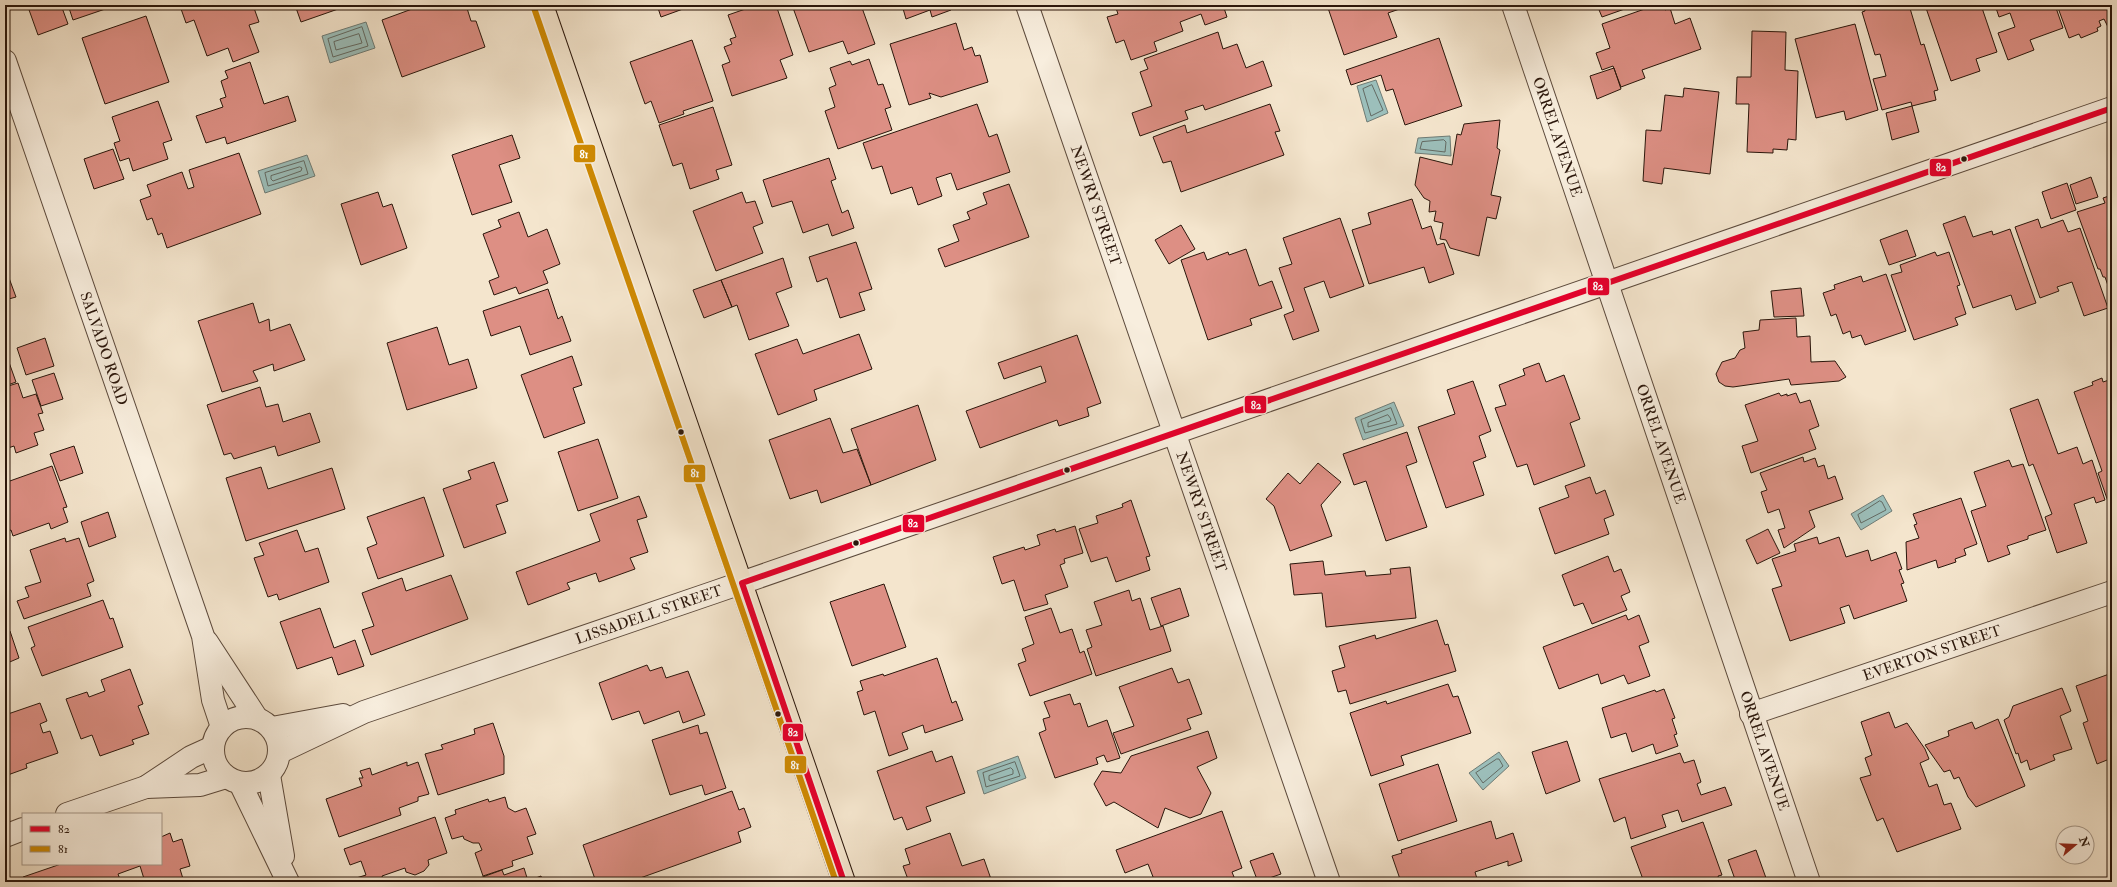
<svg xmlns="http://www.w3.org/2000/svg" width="2117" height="887" viewBox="0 0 2117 887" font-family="'IM FELL Double Pica',serif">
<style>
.water{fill:#9cbfbb;stroke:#6e7b75}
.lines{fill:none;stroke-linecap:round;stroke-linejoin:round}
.shore{stroke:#636a63;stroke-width:1}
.building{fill:#dd8f84;stroke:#2a160b}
.minor-casing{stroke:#5c4a3c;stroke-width:24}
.primary-casing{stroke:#2a160b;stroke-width:24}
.minor{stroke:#f8eede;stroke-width:22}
.primary{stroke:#f4e5cd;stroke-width:22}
.bus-1-casing{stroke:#f8eede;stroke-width:9}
.bus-2-casing{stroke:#f8eede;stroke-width:9}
.bus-1{stroke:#e4002b;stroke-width:6}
.bus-2{stroke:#ce8902;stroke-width:6}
.bus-dot{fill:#2a160b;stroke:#f8eede;stroke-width:1.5}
.labels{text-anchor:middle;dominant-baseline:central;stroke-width:3;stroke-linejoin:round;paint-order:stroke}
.street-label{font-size:15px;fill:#2a160b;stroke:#f8eede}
.line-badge{stroke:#f8eede;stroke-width:1.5}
.badge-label{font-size:11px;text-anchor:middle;font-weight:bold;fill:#fff}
</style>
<rect width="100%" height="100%" fill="#f4e5cd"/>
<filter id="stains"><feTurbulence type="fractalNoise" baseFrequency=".005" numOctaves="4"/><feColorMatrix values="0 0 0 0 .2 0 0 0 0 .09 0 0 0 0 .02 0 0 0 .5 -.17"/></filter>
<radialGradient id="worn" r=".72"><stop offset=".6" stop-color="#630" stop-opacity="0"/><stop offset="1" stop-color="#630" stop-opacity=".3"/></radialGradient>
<path class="water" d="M366,22L375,48L330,63L322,36Z
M1376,80L1388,113L1367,122L1357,86Z
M1450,136L1451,156L1415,153L1418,138Z
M307,155L315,176L265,193L258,171Z
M1394,402L1404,426L1363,440L1355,418Z
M1883,495L1892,511L1861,530L1851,514Z
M1499,752L1509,766L1483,790L1469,773Z
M1018,756L1026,778L984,794L977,771Z"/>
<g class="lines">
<path class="shore" d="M362,27L368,46L333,57L328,39Z
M359,34L362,43L336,50L334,42Z
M1372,85L1383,110L1371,116L1363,89Z
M1444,140L1446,142L1445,152L1420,149L1422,142Z
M304,161L308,174L268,186L265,173Z
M300,167L302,168L301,171L273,181L271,179V176Z
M1391,408L1397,424L1365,433L1361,420Z
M1388,415L1391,419L1390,421L1368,427V423Z
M1880,501L1882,502L1886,510L1861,523L1858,515Z
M1497,759H1499L1503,766L1483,783L1476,773Z
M1015,762L1020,776L986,787L983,773Z
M1011,768L1013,770V774L991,781L989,780V776Z"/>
</g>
<path class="building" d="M32,5H61L68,24L38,35L28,7Z
M68,5H117L73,20Z
M264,5L254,8L259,22L249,25L259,52L233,62L228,48L207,56L194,20L186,23L180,6Z
M295,5H340L341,8L301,22Z
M423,5H466L471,21H476L485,47L402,77L382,20Z
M657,5H694L661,17Z
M757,5H776L793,55L780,60L787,78L732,96L722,65L730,62L724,47L732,44L730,39L736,37L728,15Z
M792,5H861L875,44L848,54L843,41L809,52Z
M902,5H949L951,10L932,17L930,10L906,19Z
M1115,5H1223L1227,17L1205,25L1201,14L1180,22L1183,31L1154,42L1157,51L1131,60L1124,40L1116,43L1107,17L1118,14Z
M1327,5H1411L1388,13L1397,37L1344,55Z
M1597,5H1636L1602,17Z
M1656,5H1663L1665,10L1670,8L1675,24L1690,18L1701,49L1642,70L1645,78L1621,87L1613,66L1602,70L1596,53L1610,48L1602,24Z
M1864,5H1909L1921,45L1924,44L1938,90L1934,91L1936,100L1912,106L1911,102L1882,110L1873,79L1886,76L1880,54L1875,55L1862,12L1865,11Z
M1925,5H1981L1997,52L1976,59L1980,71L1951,81Z
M1995,5H2055L2063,28L2030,40L2034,50L2008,60L1998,33L2015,27L2010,13L1999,17Z
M2057,5H2112V26L2108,27L2104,19L2099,21L2101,26L2097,28L2098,31L2081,38L2079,34L2069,38Z
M146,16L169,82L105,104L82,38Z
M956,23L964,50L972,47L975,56L980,55L988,82L941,97L929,93L931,98L909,105L890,44Z
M1855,24L1878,110L1846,120L1844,111L1816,118L1795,39Z
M1752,31L1786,32L1785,70L1798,71L1796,140L1788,139L1787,150L1773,149V153L1747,152L1749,104H1736L1737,77H1751Z
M1218,32L1223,49L1237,44L1246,68L1263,61L1272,86L1205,110L1203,105L1185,111L1188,119L1140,136L1132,113L1152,106L1140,72L1148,69L1144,59Z
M1439,38L1462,106L1405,125L1393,89L1386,91L1381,75L1351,85L1346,70Z
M692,40L713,101L683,111L684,114L659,123L651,101L645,104L630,62Z
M869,59L878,85L883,84L891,107L885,109L892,130L838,149L825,111L835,107L829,88L836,85L830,68L850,61L852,65Z
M250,62L264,104L288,96L296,121L227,144L225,137L206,143L196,116L223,107L220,99L226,97L221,81L228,78L225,71Z
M1614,68L1621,89L1597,99L1590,76Z
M1684,88L1719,92L1710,174L1664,168L1662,184L1643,181L1646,130L1661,131L1665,95L1683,97Z
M158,101L172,140L163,143L168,159L133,171L129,158L120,161L114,143L120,141L112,117Z
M977,104L989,137L997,134L1010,172L957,190L951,173L936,178L942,196L918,205L912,187L891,194L882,166L872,169L863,143Z
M1270,104L1280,131L1275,132L1284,155L1181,192L1171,161L1163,163L1153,137L1185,125L1187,133Z
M1912,106L1919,132L1892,140L1886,113Z
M713,107L732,165L716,170L719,179L690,189L682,163L673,166L659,125Z
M1500,120L1497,148L1500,150L1491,195L1501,197L1496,219L1487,217L1479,256L1450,248L1446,240L1440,239L1443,223L1434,221L1436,211L1429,212L1430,201L1424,198L1415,185L1420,157L1452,165L1457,134L1461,135L1464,124Z
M512,135L520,158L499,165L512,202L472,215L452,155Z
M113,149L124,179L94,189L84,159Z
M239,153L261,214L167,248L162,233L158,235L152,218L147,220L140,200L151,196L147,185L182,172L188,189L194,187L189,170Z
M829,158L836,179L831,181L842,213L848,210L854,228L832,236L828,224L803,233L792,201L772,207L763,180Z
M2091,177L2098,197L2076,204L2070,185Z
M2067,183L2076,210L2051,219L2042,192Z
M1009,184L1029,237L945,267L938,249L959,241L953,225L970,219L967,212L987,204L983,193Z
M378,192L383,207L392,204L407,248L361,265L341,204Z
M742,192L746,203L755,201L763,223L753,227L763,253L716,271L693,211Z
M2112,195V297L2105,277H2103L2100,269H2098L2077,212L2105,203L2103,198Z
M1412,199L1422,229L1431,226L1437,245L1444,243L1454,274L1429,283L1424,267L1369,284L1352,230L1371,224L1368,213Z
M519,212L528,237L547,229L560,264L543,271L548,283L519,294L516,287L494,295L489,281L499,277L483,234L501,227L498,220Z
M1965,216L1973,237L1992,231L1993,235L2010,229L2036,303L2016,310L2011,295L1973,308L1943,224Z
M1340,218L1364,286L1330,298L1324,281L1304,288L1319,331L1293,340L1284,315L1294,311L1279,268L1292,264L1283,238Z
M2038,219L2041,228L2063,220L2068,232L2080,228L2108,308L2084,316L2072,282L2057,287L2059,291L2040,298L2015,227Z
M1181,225L1195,249L1169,264L1155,240Z
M1907,230L1916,256L1889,265L1880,240Z
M856,242L872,289L859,293L865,310L840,318L827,278L817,282L809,257Z
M1246,249L1259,286L1272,281L1282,308L1250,319L1252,325L1208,340L1181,260L1204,252L1207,260L1228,252L1229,255Z
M1935,252L1937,256L1949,252L1960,285L1957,286L1966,314L1955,318L1958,325L1914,340L1891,275L1902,272L1900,265Z
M783,258L792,287L776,293L789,326L749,340L737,305L732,307L721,280Z
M5,267L16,297L5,300Z
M1886,274L1906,331L1865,345L1861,335L1852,338L1850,331L1843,334L1836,314L1831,316L1823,293L1835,289L1834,285L1861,276L1863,282Z
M721,280L732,307L704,318L693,290Z
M1801,288L1804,316L1774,317L1771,291Z
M548,289L558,319L562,316L571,341L530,355L520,326L491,336L483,311Z
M253,303L259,323L269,319L270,331L290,324L305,360L274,371L273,364L253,371L258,381L222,392L198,321Z
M1796,318L1797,337L1810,336L1811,362L1835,361L1846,377L1839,381L1791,385L1789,379L1733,387L1725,386L1719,382L1716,374L1722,362L1735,358L1740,350L1745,348L1743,332L1759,330L1760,320Z
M437,327L449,365L468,359L477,388L407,410L387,343Z
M859,334L872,369L814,390L817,400L778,415L755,354L797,339L803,354Z
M1077,335L1101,403L1087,408L1089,416L1059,426L1057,420L980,448L966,411L1046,382L1041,366L1004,379L998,363Z
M45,338L54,366L26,375L17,348Z
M5,351L16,382L5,386Z
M572,356L582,385L573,388L585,423L544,438L521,375Z
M1539,363L1546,382L1564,375L1580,419L1570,423L1585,466L1534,485L1527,464L1517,467L1495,408L1506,405L1499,385L1525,375L1523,369Z
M54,373L63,399L41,406L32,380Z
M2102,378L2103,382L2112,379L2111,510L2098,473L2102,471L2074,392L2093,385L2092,382Z
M1473,381L1491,431L1479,436L1486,457L1473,462L1484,495L1446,508L1418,427L1455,414L1447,390Z
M18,383L23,398L36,394L43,413L38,414L44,430L34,433L38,445L16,453L14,446L5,449V387Z
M260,387L266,407L278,404L283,422L310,413L320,442L278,456L275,446L234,459L231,453L224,455L207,405Z
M1779,393L1781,396L1787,394V396L1796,393L1800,403L1810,400L1819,426L1809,430L1816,449L1751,473L1742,446L1758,441L1745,405Z
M2038,399L2058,454L2077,447L2083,464L2092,460L2105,500L2096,503L2094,497L2074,504L2087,543L2057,553L2045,517L2052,514L2033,464L2029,466L2010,409Z
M918,405L936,460L871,485L851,429Z
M830,418L843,453L857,449L871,485L821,503L817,490L790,499L769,440Z
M1407,432L1417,462L1406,466L1427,527L1386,541L1366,481L1354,485L1343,454Z
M598,439L618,498L578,511L558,452Z
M74,446L83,473L60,481L50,454Z
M1803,457L1804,462L1815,458L1818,467L1824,465L1828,479L1835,476L1843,499L1809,511L1815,527L1784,548L1778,530L1785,528L1779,509L1768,513L1761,492L1767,490L1760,473Z
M2009,460L2012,467L2023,464L2046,530L2028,536V539L2007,546L2010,554L1988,562L1971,511L1986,506L1974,472Z
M494,462L508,501L496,505L506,533L464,548L443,489L471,479L468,471Z
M1318,463L1341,482L1321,505L1332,536L1290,551L1274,506L1266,499L1288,473L1300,484Z
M52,466L67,507L63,508L68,522L51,529L49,523L13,536L11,530L5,532V476L7,482Z
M261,467L268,489L332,468L345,509L246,541L226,478Z
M1590,477L1596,494L1605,490L1614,515L1604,519L1609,534L1555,554L1539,508L1569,497L1565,486Z
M639,496L647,517L637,520L648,552L630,558L635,569L599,582L596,573L567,583L570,589L528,605L516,572L600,541L590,514Z
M424,497L444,556L378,579L367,548L377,544L367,517Z
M1961,498L1977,544L1964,549L1966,555L1955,559L1956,562L1938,568L1936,560L1907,570L1906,542L1919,538L1914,525L1917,524L1913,514Z
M1131,500L1150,556L1146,557L1150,570L1116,582L1107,557L1091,562L1079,529L1098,523L1096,516L1123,507L1122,504Z
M108,512L116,537L89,547L81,522Z
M1075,526L1083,553L1064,559L1065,563L1060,565L1068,587L1045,595L1048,604L1024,611L1014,580L1002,584L993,557L1024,547L1025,550L1040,545L1037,535L1055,529L1056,532Z
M1768,529L1780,553L1757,564L1746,540Z
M297,530L305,552L318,548L329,582L279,600L277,594L268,597L254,558L264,555L259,543Z
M1817,537L1819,544L1839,537L1846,557L1868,550L1871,561L1896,552L1902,569L1899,570L1904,583L1901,584L1907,601L1854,619L1849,605L1840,608L1845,623L1790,641L1772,589L1782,586L1772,559L1796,551L1794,544Z
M65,538L66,542L79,538L94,581L87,584L91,596L24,619L17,601L29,597L25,587L41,582L30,550Z
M1608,556L1614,572L1621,569L1630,592L1621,596L1627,610L1592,624L1583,603L1574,606L1562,575Z
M1323,561L1325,575L1365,571L1366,576L1391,574L1390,569L1410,567L1416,618L1326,627L1322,593L1294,595L1290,564Z
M451,575L468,619L371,655L362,630L374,626L362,593L402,578L406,591Z
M884,584L906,647L852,666L830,602Z
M1180,588L1189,616L1161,626L1151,598Z
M1129,590L1132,601L1140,598L1150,630L1163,626L1171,651L1096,676L1087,649L1092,647L1086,630L1102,625L1094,602Z
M103,600L110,619L113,618L123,647L42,676L31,648L35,646L28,627Z
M320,608L334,648L355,640L364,666L338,675L332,657L297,669L280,622Z
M1051,608L1060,633L1072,629L1080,653L1084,651L1092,674L1030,696L1018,664L1026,661L1022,649L1034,644L1025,617Z
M1626,615L1628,620L1639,615L1649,642L1639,646L1650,676L1628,684L1624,675L1601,684L1598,674L1559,689L1543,647Z
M1437,620L1445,645L1448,644L1456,671L1350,704L1346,690L1338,692L1332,671L1345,667L1339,646L1375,635L1376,639Z
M10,631L19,658L5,664V633Z
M937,658L952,703L956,701L963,720L925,733L923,725L902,733L908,749L889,756L875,711L864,715L857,692L863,690L860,681L883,674L884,676Z
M647,665L650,671L662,667L666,678L688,671L705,715L683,723L679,711L644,724L639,711L612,720L599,683Z
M1172,668L1178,683L1189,679L1202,714L1187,719L1191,729L1121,754L1113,733L1134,726L1119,687Z
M130,669L143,704L138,706L149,734L132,740L134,744L100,756L92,735L81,739L66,699L87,692L89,697L105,691L101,680Z
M2112,673V758L2097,764L2083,723L2088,721L2076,686Z
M1448,684L1453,697L1458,696L1471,733L1401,756L1404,765L1371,776L1350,713L1386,701L1387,704Z
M2062,688L2071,711L2060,716L2072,749L2053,755L2055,760L2030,770L2027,760L2021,763L2018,753L2016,754L2004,720L2009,717L2013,706Z
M1664,689L1675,718L1672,719L1677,734L1674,735L1678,746L1656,754L1653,744L1632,752L1626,733L1611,738L1602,708L1655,690L1656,692Z
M1070,694L1074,705L1080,703L1088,727L1107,720L1120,758L1107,762L1104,755L1096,758L1098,764L1055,778L1039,733L1046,730L1043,719L1050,717L1044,702Z
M40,703L47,721L40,724L43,733L50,731L58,753L26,764L27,768L5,776V715Z
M1889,712L1895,728L1907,723L1925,749L1929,759L1920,763L1929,787L1937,784L1944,805L1951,803L1961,829L1897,852L1883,818L1877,821L1860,778L1871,775L1865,758L1872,755L1861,722Z
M1998,719L2025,786L1976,807L1968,797L1959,777L1954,779L1950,770L1944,772L1925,745L1949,736L1948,731L1972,722L1975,729Z
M493,723L504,756V774L438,795L425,754L443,749L441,745L475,734L474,729Z
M698,725L700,734L707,732L726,788L705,795L702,785L670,795L652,740Z
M1208,731L1217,758L1197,767L1211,793L1201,814L1190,818L1165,808L1158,828L1114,802L1106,806L1094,784L1102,771L1121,773L1131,756Z
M1567,741L1580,781L1546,794L1532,752Z
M932,751L936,762L952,756L965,793L926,807L931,821L907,830L902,817L894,820L877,771Z
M1680,753L1684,763L1694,760L1701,782L1697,784L1701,795L1725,787L1732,805L1682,822L1678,810L1662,815L1666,827L1631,839L1625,817L1614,822L1599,779Z
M407,762V766L418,762L429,794L418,797V801L399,808L401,815L339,837L326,799L362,786L359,778H363L360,771L370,768L372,775Z
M1438,764L1457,821L1398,841L1379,784Z
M732,791L739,810L744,808L751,827L738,832L741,842L629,882H596L583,845Z
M505,797L508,808L515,812L526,808L536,834L527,837L533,854L512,861L513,866L483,876L475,853L482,850L479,843H473L464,839L463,836L452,839L445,818L456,814L455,810L488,799L489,802Z
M1222,811L1242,868L1232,872L1236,882H1155L1148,864L1125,873L1116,850Z
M435,817L447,853L428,860L429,865L424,871L415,875L406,872L405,868L382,876L384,882H354L353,879L366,875L361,861L350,865L344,849Z
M1491,821L1496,839L1513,833L1522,861L1508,866V861L1475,872L1478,882H1409L1408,879L1401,882L1392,856L1402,853L1401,850Z
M1703,822L1722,875L1718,876L1720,882H1659L1658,880L1644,882L1631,847Z
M170,833L173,842L182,839L190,866L180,869L184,882H145L140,866L118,874L121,882H24L23,877L61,864H161V837Z
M950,833L962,866L984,859L992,882H909L903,866L910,864L905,849Z
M1756,850L1766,878L1753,882H1736L1728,860Z
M1273,853L1281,874L1258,882L1250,861Z
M524,868L528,881L541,876L543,882H478L477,879L502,870L504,875Z"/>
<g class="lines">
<defs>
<g id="minor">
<path id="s1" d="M1027,5L1329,882"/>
<path id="s2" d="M1513,5L1809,882"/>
<path id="s3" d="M5,61L203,636L213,700L222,727"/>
<path d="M207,642L256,717"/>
<path id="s4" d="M1751,714L2112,592"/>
<circle cx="246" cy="750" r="33"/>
<path d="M272,728L343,715"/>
<path id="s5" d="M280,752L364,712L715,592L2112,108"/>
<path d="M269,775L283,856"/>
<path d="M240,783L288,882"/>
<path d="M146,787L200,785L226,777"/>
<path d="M67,814L146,787L191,757L213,747"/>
<path d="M5,836L23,829"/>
</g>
<path id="primary" d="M542,5L844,882"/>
</defs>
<use href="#minor" class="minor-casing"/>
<use href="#primary" class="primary-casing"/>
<use href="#minor" class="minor"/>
<use href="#primary" class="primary"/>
<defs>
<path id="bus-1" d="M742,583L2112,108
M742,583L844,882"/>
<path id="bus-2" d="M534,8L836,882"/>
</defs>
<use href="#bus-1" class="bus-1-casing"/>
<use href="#bus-2" class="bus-2-casing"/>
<use href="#bus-1" class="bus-1"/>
<use href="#bus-2" class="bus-2"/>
</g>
<g class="bus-dot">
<circle cx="1964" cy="159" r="3.5"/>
<circle cx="681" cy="432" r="3.5"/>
<circle cx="1067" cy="470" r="3.5"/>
<circle cx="856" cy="543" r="3.5"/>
<circle cx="778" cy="714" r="3.5"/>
</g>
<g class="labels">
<g class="street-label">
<text stroke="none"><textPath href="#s2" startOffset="139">ORREL AVENUE</textPath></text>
<text stroke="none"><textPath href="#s1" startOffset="212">NEWRY STREET</textPath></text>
<text stroke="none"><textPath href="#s3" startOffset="304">SALVADO ROAD</textPath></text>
<text stroke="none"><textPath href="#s2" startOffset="463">ORREL AVENUE</textPath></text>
<text stroke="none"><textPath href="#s1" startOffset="536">NEWRY STREET</textPath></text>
<text stroke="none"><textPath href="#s5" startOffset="394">LISSADELL STREET</textPath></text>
<text stroke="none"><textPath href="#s4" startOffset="191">EVERTON STREET</textPath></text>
<text stroke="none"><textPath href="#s2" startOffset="787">ORREL AVENUE</textPath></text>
</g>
</g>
<g class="line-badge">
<rect x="573" y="144" width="23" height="19" rx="4" fill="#ce8902"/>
<rect x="1929" y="158" width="23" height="19" rx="4" fill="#e4002b"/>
<rect x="1587" y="277" width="23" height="19" rx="4" fill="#e4002b"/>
<rect x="1244" y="395" width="23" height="19" rx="4" fill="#e4002b"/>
<rect x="683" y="464" width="23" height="19" rx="4" fill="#ce8902"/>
<rect x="902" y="514" width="23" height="19" rx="4" fill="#e4002b"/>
<rect x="782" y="723" width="22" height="19" rx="4" fill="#e4002b"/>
<rect x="784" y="755" width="23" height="19" rx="4" fill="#ce8902"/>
</g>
<g class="badge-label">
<text x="584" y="158">81</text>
<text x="1941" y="171">82</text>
<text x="1598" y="290">82</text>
<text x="1256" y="409">82</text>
<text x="695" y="477">81</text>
<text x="913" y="527">82</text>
<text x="793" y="736">82</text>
<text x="795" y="769">81</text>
</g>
<rect width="2117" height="887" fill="none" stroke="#f4e5cd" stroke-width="20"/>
<rect x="6" y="6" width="2105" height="875" fill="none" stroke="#2a160b" stroke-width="2"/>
<rect x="10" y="10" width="2097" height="867" fill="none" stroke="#2a160b"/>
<rect x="22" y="813" width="140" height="52" fill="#f8eede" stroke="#a6988a"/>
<rect x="30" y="826" width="20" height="6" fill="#e4002b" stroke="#a6988a"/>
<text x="58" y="833" font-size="12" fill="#2a160b">82</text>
<rect x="30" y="846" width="20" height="6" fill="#ce8902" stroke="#a6988a"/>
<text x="58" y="853" font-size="12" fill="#2a160b">81</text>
<g transform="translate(2075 845) rotate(71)"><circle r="19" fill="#f8eede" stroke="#a6988a"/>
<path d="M0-3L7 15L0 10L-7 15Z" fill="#8f2418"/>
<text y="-6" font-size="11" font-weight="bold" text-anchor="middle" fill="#2a160b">N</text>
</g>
<rect width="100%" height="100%" filter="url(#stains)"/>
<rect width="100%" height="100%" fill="url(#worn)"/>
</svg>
